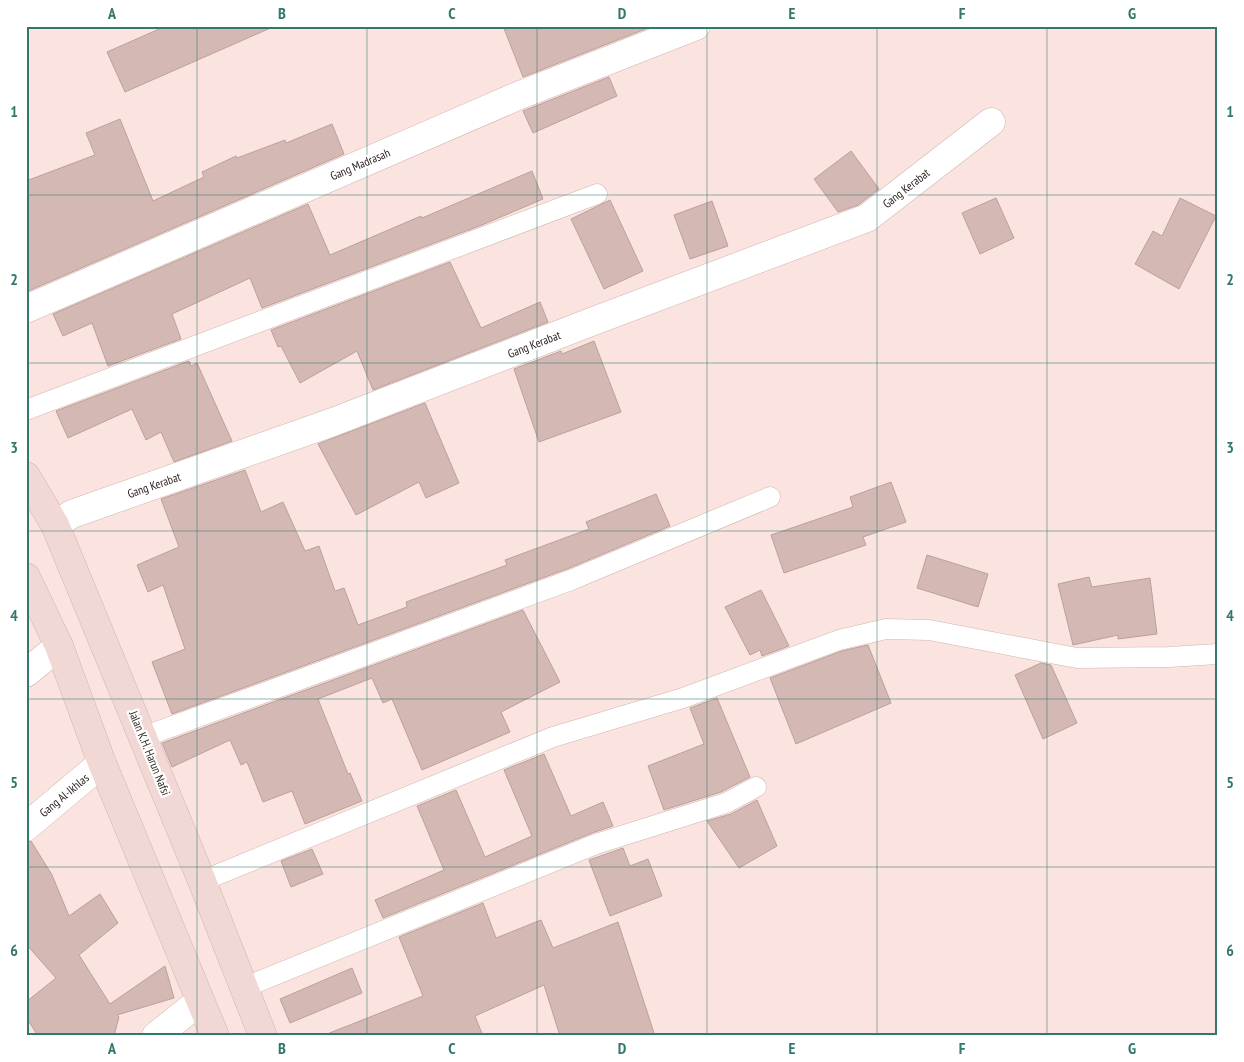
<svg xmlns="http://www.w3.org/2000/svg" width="1244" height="1062" viewBox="0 0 1244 1062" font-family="'PT Sans Narrow',sans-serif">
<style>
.building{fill:#d4b8b3;stroke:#bba09b}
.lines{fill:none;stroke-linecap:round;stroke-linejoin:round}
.service-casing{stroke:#d0b4af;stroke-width:21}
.minor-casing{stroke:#d0b4af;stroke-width:29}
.secondary-casing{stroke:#d0b4af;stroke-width:29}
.service{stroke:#fff;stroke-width:20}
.minor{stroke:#fff;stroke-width:28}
.secondary{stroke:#f2d8d4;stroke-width:28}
.grid{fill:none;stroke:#33786d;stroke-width:1;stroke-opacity:0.55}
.labels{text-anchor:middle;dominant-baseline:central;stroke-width:4.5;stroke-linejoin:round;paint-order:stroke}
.street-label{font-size:12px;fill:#281e1c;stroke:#fff}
.neatline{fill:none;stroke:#33786d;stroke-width:2}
.grid-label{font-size:16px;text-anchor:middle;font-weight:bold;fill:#33786d}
</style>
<rect width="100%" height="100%" fill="#fbe4df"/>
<path class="building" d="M166,26H275L125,92L107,52Z
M503,26H653L523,77Z
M609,77L617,96L533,133L523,111Z
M120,119L153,201L204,177L202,172L236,156L237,158L285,140L286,143L332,124L344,154L26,292V181L95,155L86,133Z
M851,151L879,189L858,205L838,212L814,179Z
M532,171L543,199L482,225L262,308L250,278L172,314L181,339L108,366L92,323L63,336L53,314L308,204L330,255L421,216L422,218Z
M996,198L1014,238L980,254L962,213Z
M1180,198L1216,216L1179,289L1135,264L1153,231L1162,236Z
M610,200L643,271L604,289L571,219Z
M712,201L728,246L690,259L674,215Z
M450,262L481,328L540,302L548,322L373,390L357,351L300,383L281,346L278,347L271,330Z
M594,341L621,412L539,442L514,369L561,351L562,354Z
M189,361L191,366L197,363L232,441L174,462L161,432L146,440L132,409L68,438L56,411Z
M425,403L459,483L426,498L419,482L356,515L318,444Z
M245,470L261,512L283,502L305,551L319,546L335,591L344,588L358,625L407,607L406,602L507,565L505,560L589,529L586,522L656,494L670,526L567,569L172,714L152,662L185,649L163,585L148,592L137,565L179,547L161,499Z
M891,482L906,522L863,537L866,545L784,573L771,535L853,507L850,497Z
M927,555L988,574L978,607L917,588Z
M1089,577L1092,587L1150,578L1157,634L1118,639V635L1073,645L1058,584Z
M761,590L789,646L762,656L760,650L750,655L725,607Z
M523,610L560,682L501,712L510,732L422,770L392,699L383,703L372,678L318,699L348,774L350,773L362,801L305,824L292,791L263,802L247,762L241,765L230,740L172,767L162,743Z
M868,645L891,703L796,744L770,678L842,651Z
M1041,663L1051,665L1077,723L1043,739L1015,675Z
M717,698L750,777L721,792L664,810L648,766L704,744L690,708Z
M544,754L571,816L603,802L613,826L592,833L383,918L375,900L444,870L417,806L456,790L485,857L532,836L504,770Z
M757,800L777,846L739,868L707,821L731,814Z
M31,841L52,875L69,916L100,894L118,923L79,955L110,1004L165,966L174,998L117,1015L119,1017L114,1036H38L26,1017V1002L56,978L26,944V842Z
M623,848L630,866L648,859L662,896L610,916L589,860Z
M312,849L323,874L291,887L281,861Z
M483,903L496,938L541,920L553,948L618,922L655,1036H560L544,985L475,1016L483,1036H327V1034L423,996L399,937Z
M352,968L362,993L290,1023L280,999Z"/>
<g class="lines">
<defs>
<path id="service" d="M26,410L597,194
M143,737L571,580L770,497
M202,881L553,737L683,698L839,640L886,629L929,630L1077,658L1169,657L1218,654
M243,988L596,844L726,803L756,787"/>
<path id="minor" d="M26,309L520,95L696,26
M55,525L72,514L333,422L591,322L867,218L991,122
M26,673L59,646
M26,827L102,763
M156,1036L200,1001"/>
<path id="secondary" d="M26,476L55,525L202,881L263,1036
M26,577L59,646L102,763L215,1036"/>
</defs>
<use href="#service" class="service-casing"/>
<use href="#minor" class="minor-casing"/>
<use href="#secondary" class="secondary-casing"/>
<use href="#service" class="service"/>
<use href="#minor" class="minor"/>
<use href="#secondary" class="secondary"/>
</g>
<path class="grid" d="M197,26V1036M367,26V1036M537,26V1036M707,26V1036M877,26V1036M1047,26V1036M26,195H1218M26,363H1218M26,531H1218M26,699H1218M26,867H1218"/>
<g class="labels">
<g class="street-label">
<text transform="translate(360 164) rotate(-23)">Gang Madrasah</text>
<text transform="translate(906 188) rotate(-38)">Gang Kerabat</text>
<text transform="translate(534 344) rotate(-21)">Gang Kerabat</text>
<text transform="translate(154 485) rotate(-19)">Gang Kerabat</text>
<text transform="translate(150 753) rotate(68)">Jalan K.H. Harun Nafsi</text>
<text transform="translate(64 795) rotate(-40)">Gang Al-Ikhlas</text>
</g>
</g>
<rect width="1244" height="1062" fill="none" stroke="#ffffff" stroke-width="55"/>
<rect x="28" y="28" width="1188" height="1006" class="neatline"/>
<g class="grid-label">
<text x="112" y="19">A</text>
<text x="282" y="19">B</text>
<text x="452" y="19">C</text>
<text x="622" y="19">D</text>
<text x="792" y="19">E</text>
<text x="962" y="19">F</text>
<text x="1132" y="19">G</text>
<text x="14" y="117">1</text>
<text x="1230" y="117">1</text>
<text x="14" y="285">2</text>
<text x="1230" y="285">2</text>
<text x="14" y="453">3</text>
<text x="1230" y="453">3</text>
<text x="14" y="621">4</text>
<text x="1230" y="621">4</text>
<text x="14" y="788">5</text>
<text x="1230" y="788">5</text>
<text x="14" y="956">6</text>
<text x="1230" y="956">6</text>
<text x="112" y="1054">A</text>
<text x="282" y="1054">B</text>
<text x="452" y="1054">C</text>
<text x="622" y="1054">D</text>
<text x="792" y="1054">E</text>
<text x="962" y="1054">F</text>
<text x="1132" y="1054">G</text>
</g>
</svg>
